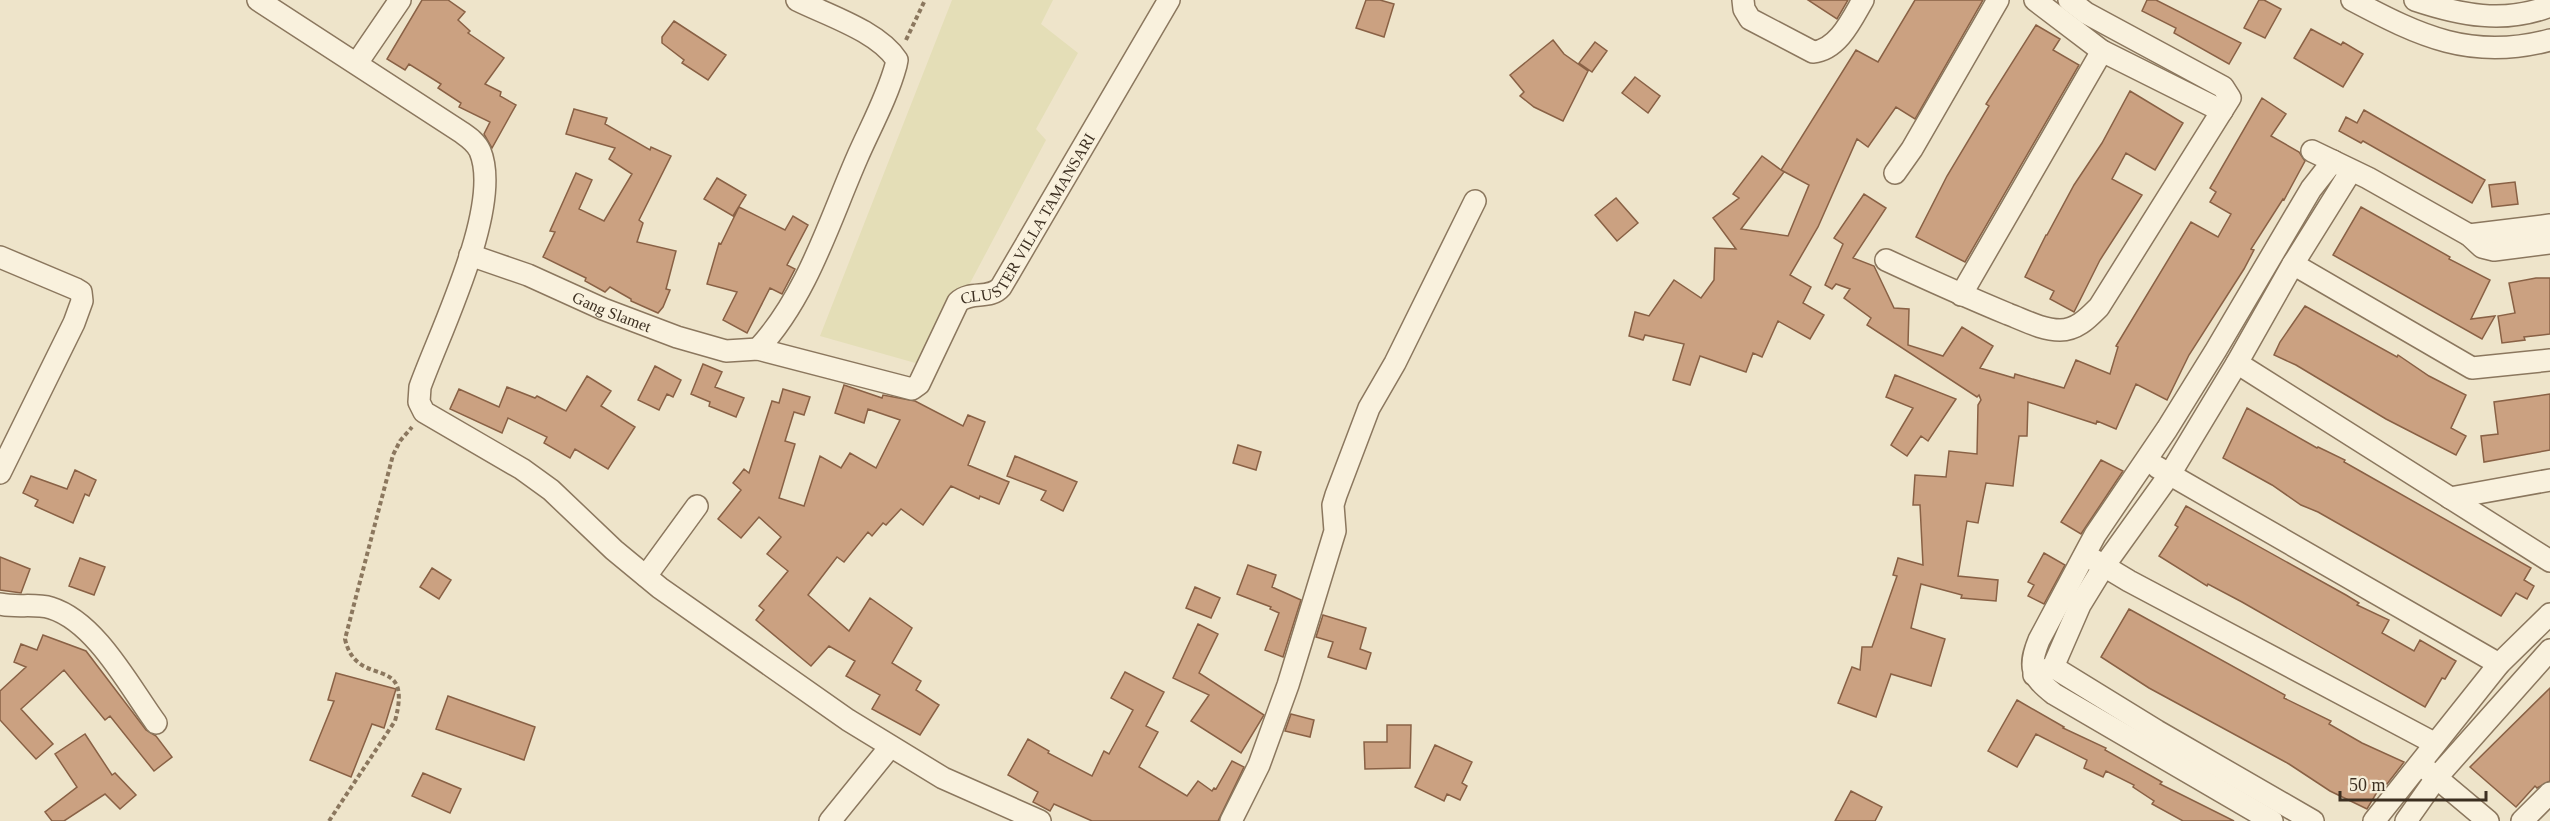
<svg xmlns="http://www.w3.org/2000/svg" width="2550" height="821" viewBox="0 0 2550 821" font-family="Georgia,serif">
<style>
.farmland{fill:#e4deb7}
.building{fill:#cba181;stroke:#896145;stroke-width:1.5;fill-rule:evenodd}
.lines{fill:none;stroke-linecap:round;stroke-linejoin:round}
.street-casing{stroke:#8b775e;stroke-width:24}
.path{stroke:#8b775e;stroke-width:4;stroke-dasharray:4.5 3;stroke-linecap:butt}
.street{stroke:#f9f1dd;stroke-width:21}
.labels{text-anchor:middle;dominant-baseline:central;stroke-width:4.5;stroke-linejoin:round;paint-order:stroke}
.street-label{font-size:16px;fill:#3c2f21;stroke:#f6eed9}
</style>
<rect width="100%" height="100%" fill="#eee4ca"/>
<path class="farmland" d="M952,0H1053L1041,24L1078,53L1036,129L1046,140L926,366L820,336Z"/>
<path class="building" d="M422,0H448L465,12L458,20L470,31L468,33L504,58L485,84L501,92L500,96L516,105L492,148L484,134L490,122L459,107L461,103L438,88L441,84L409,64L405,70L387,59Z
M1366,0H1380L1394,4L1384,37L1356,28Z
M1808,0H1848L1837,19Z
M1915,0H1983L1915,119L1896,107L1868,147L1857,139L1818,227L1790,275L1811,287L1803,303L1824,315L1810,339L1778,321L1762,357L1753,353L1746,372L1700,356L1690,385L1673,380L1684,344L1645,335L1643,340L1629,336L1635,312L1649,316L1674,280L1701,298L1714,280L1715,248L1736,249L1713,218L1739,198L1733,194L1762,156L1781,170L1856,50L1878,62ZM1781,170L1809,185L1788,236L1741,229L1784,172Z
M2147,0H2156L2241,43L2229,64L2174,33L2176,28L2142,11Z
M2259,0H2264L2281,9L2265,38L2244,28Z
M674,21L726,55L708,80L682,63L684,60L662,43V37Z
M2036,25L2060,39L2053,50L2079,65L1965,262L1916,237L1947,176L1989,106L1986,104Z
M2311,29L2341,45L2343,42L2363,54L2343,87L2294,58Z
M1553,40L1564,54L1588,71L1563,121L1534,107L1520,96L1524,92L1510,75Z
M1595,42L1607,51L1592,72L1579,63Z
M1635,77L1660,96L1648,113L1622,93Z
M2130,91L2183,123L2155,170L2126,153L2112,179L2142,195L2100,260L2074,312L2050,299L2054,291L2025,277L2046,235H2047L2074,185L2102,143Z
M2262,98L2286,114L2271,136L2299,152L2305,161L2284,200L2283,199L2251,249L2254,250L2244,269L2189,355L2167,400L2136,384L2116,429L2097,421L2096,424L2028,402L2027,436H2019L2013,486L1986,483L1978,523L1967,521L1958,576L1998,580L1996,601L1961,598L1962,595L1921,584L1911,628L1945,639L1931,686L1891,674L1876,717L1838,703L1852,667L1860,670L1862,647H1872L1897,576L1893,575L1898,558L1923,565L1920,505H1913L1915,475L1946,477L1949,451L1977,454L1978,405L1981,400L1979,395L1977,397L1867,325L1871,318L1844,298L1850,289L1836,284L1832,289L1825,285L1843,244L1834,238L1864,194L1886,208L1853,258L1874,266L1894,308L1909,309L1908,345L1943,356L1962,327L1993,346L1980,368L2014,378L2015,374L2064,388L2076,360L2110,374L2118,347L2116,346L2191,222L2218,237L2231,214L2210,202L2216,192L2210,188Z
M574,109L607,118L605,124L650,150L651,147L671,156L639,220L643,223L637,242L676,251L666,289L670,290L663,307L658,313L631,301V299L610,287L605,292L585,281L586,278L543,257L555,232L550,231L576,173L592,180L579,209L604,221L632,174L609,159L615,148L566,134Z
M2364,110L2485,180L2472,203L2363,141L2361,143L2339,131L2346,117L2357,123Z
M717,178L746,195L733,216L704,199Z
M2515,182L2518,204L2492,207L2489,185Z
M1616,198L1638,223L1617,241L1595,215Z
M739,207L785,230L793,216L808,225L787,265L795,269L782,294L770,288L747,333L723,320L737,292L707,284L719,243L721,244Z
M2361,207L2450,257L2449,259L2490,280L2471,319L2495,316L2482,339L2333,255Z
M2536,278H2550V334L2524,337L2525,340L2502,343L2498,316L2515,313L2509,283Z
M2305,306L2397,357L2398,355L2429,376L2466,395L2451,428L2466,436L2456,455L2386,419L2296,365L2274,355L2280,342Z
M703,364L722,372L715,387L744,398L736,417L709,406L710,402L691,394Z
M655,366L681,380L673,397L667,394L659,410L638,400Z
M1895,375L1956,399L1928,441L1921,436L1907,456L1891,445L1913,408L1886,397Z
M587,376L611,391L601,406L635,427L608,469L575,449L570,458L544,443L547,437L508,418L502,433L450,409L459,389L499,407L507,387L535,398L537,396L566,411Z
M844,385L882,398L883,395L915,401L963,426L968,415L985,422L968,465L1009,482L999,504L980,496L979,499L951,486L923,525L901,509L886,525L883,523L872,536L868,532L844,562L837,557L808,595L849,631L870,598L912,628L892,663L921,681L916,690L939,705L920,735L872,709L880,695L846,676L855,661L829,646L811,666L756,620L764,610L759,606L788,571L767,554L781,537L759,517L741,538L718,519L741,490L733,483L744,469L749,473L772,401L779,403L783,389L810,397L804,415L794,412L785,441L795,444L779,498L804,506L820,456L841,468L850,453L876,468L900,420L868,409L864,423L835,413Z
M2550,394V450L2484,462L2481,436L2498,434L2494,402Z
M2247,408L2317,448L2318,447L2345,460L2344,462L2360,471L2531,568L2524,580L2534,586L2527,599L2516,593L2501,616L2318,512L2301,505L2272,485L2223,458Z
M1238,445L1261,452L1256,470L1233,463Z
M1015,456L1077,482L1063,511L1041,500L1046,491L1007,476Z
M2101,460L2123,471L2081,534L2061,522Z
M75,470L96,480L89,496L85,494L73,523L35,506L38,500L23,493L31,476L67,489Z
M2186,506L2346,595L2359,603L2357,605L2389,620L2382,633L2414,651L2420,640L2456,661L2445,679L2442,678L2425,707L2242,602L2208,584L2207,586L2159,556L2178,527L2175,525Z
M2044,553L2065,565L2044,604L2028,596L2034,585L2028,582Z
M0,557L30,569L21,593L0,590Z
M80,558L105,567L94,595L69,586Z
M1248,565L1276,575L1272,587L1301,600L1283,657L1265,650L1279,613L1270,609L1271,607L1237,594Z
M432,568L451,580L439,599L420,587Z
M1195,587L1220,598L1211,618L1186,608Z
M2129,609L2285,695L2284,698L2331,721L2329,724L2362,743L2404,762L2401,766L2387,784L2383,782L2367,809L2330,791L2289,764L2149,688L2101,657Z
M1323,615L1366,628L1360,649L1371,653L1366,669L1328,657L1333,642L1316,637Z
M1198,624L1218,634L1199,673L1264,715L1241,753L1191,721L1209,695L1173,678Z
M43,635L86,651L146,730L156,736L172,757L154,771L110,716L105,720L64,670L21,709L53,744L36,759L0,720V691L26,667L14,662L21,644L37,650Z
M1125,672L1164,692L1146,726L1158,732L1139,767L1187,796L1198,781L1212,791L1214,788L1216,789L1232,761L1244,767L1218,821H1092L1054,804L1050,811L1033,802L1038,792L1008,775L1028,739L1049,751L1048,753L1092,776L1104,751L1109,754L1133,710L1111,698Z
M336,673L396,689L384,728L372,724L351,777L310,760L334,701L328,700Z
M2550,688V781L2537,788L2535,786L2516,807L2470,767Z
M448,696L535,727L524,760L436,729Z
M2017,700L2064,727L2063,728L2106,748L2105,750L2162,782L2160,784L2234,821H2183L2152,804L2154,801L2133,787L2134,785L2106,771L2103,777L2084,768L2087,760L2036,734L2017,767L1988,751Z
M1291,714L1314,720L1310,737L1285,731Z
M1387,725H1411L1410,768L1365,769L1364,742H1387Z
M85,734L112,775L115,773L136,795L120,809L105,794L64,821H52L45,812L77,787L55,754Z
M1435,745L1472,762L1462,783L1467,786L1460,800L1447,794L1444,801L1415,787Z
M423,773L461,789L450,813L412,796Z
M1851,791L1882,807L1875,821H1835Z"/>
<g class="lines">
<defs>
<g id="street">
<path d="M258,0L461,132C468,137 476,142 480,151C503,206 440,331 420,387L419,402L424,412L522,469L551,490L614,550L660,588L848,720L943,778L1040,821"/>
<path d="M1743,0L1744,9L1750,19L1813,52C1838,50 1852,19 1863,0"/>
<path d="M2035,0L2102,51L2222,111"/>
<path d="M2352,0C2420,36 2471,61 2550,40"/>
<path d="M2415,0C2460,15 2504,24 2550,6"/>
<path d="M357,63L400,0"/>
<path d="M2312,151L2368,178L2469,235L2482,247L2494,250L2550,243"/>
<path d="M1895,173L1912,149L1998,0"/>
<path d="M2469,235L2550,225"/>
<path id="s1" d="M470,255L528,275L603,309L677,337L726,351L758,349L912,389L919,384L958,302C971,290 990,300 1001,287L1169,0"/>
<path d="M0,257L76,289L81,292L82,301L74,323L0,473"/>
<path d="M1886,260C1927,279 1967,297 2008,314C2024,320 2042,330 2060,330C2077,330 2088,318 2099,307L2230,98L2223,87L2086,13L2069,0"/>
<path d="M2293,264L2472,368L2550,360"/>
<path d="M1961,295L2102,51"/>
<path d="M758,349C807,296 829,222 857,158C870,128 887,98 896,65L897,60C878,31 827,15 797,0"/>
<path d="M2237,363L2550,561"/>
<path d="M2157,467L2499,664"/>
<path d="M2450,498L2550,480"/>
<path d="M2094,560L2129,581L2434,743"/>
<path d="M646,576L697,506"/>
<path d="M0,604C17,608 34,603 51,608C96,622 129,686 156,723"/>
<path d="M2053,667L2157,731L2313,821"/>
<path d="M2034,675L2053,667L2080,605L2104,566L2170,474L2237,363L2293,264L2351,171"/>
<path d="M2426,769L2488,821"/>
<path d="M830,821L890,747"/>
<path d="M1231,821L1259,765L1288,685L1335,531L1333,505L1336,495L1369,408L1395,363L1475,201"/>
<path d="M2272,821L2054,694C2031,676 2028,667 2039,640L2095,535L2167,429L2216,350L2311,189L2333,161"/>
<path d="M2374,821L2499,664L2550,614"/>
<path d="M2406,821L2437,777L2550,650"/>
<path d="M2522,821L2550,793"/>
</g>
</defs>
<use href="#street" class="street-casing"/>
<path class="path" d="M906,40L925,0
M329,821L395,721C414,650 357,692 345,639L393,455L400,441L412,427"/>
<use href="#street" class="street"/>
</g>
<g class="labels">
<g class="street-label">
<text stroke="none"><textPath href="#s1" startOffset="678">CLUSTER VILLA TAMANSARI</textPath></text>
<text stroke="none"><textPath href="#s1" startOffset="153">Gang Slamet</textPath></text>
</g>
</g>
<path d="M2340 791v9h146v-9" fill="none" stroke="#3c2f21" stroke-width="3"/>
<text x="2349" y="791" font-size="18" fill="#3c2f21" stroke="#f6eed9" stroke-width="4.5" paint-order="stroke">50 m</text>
</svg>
